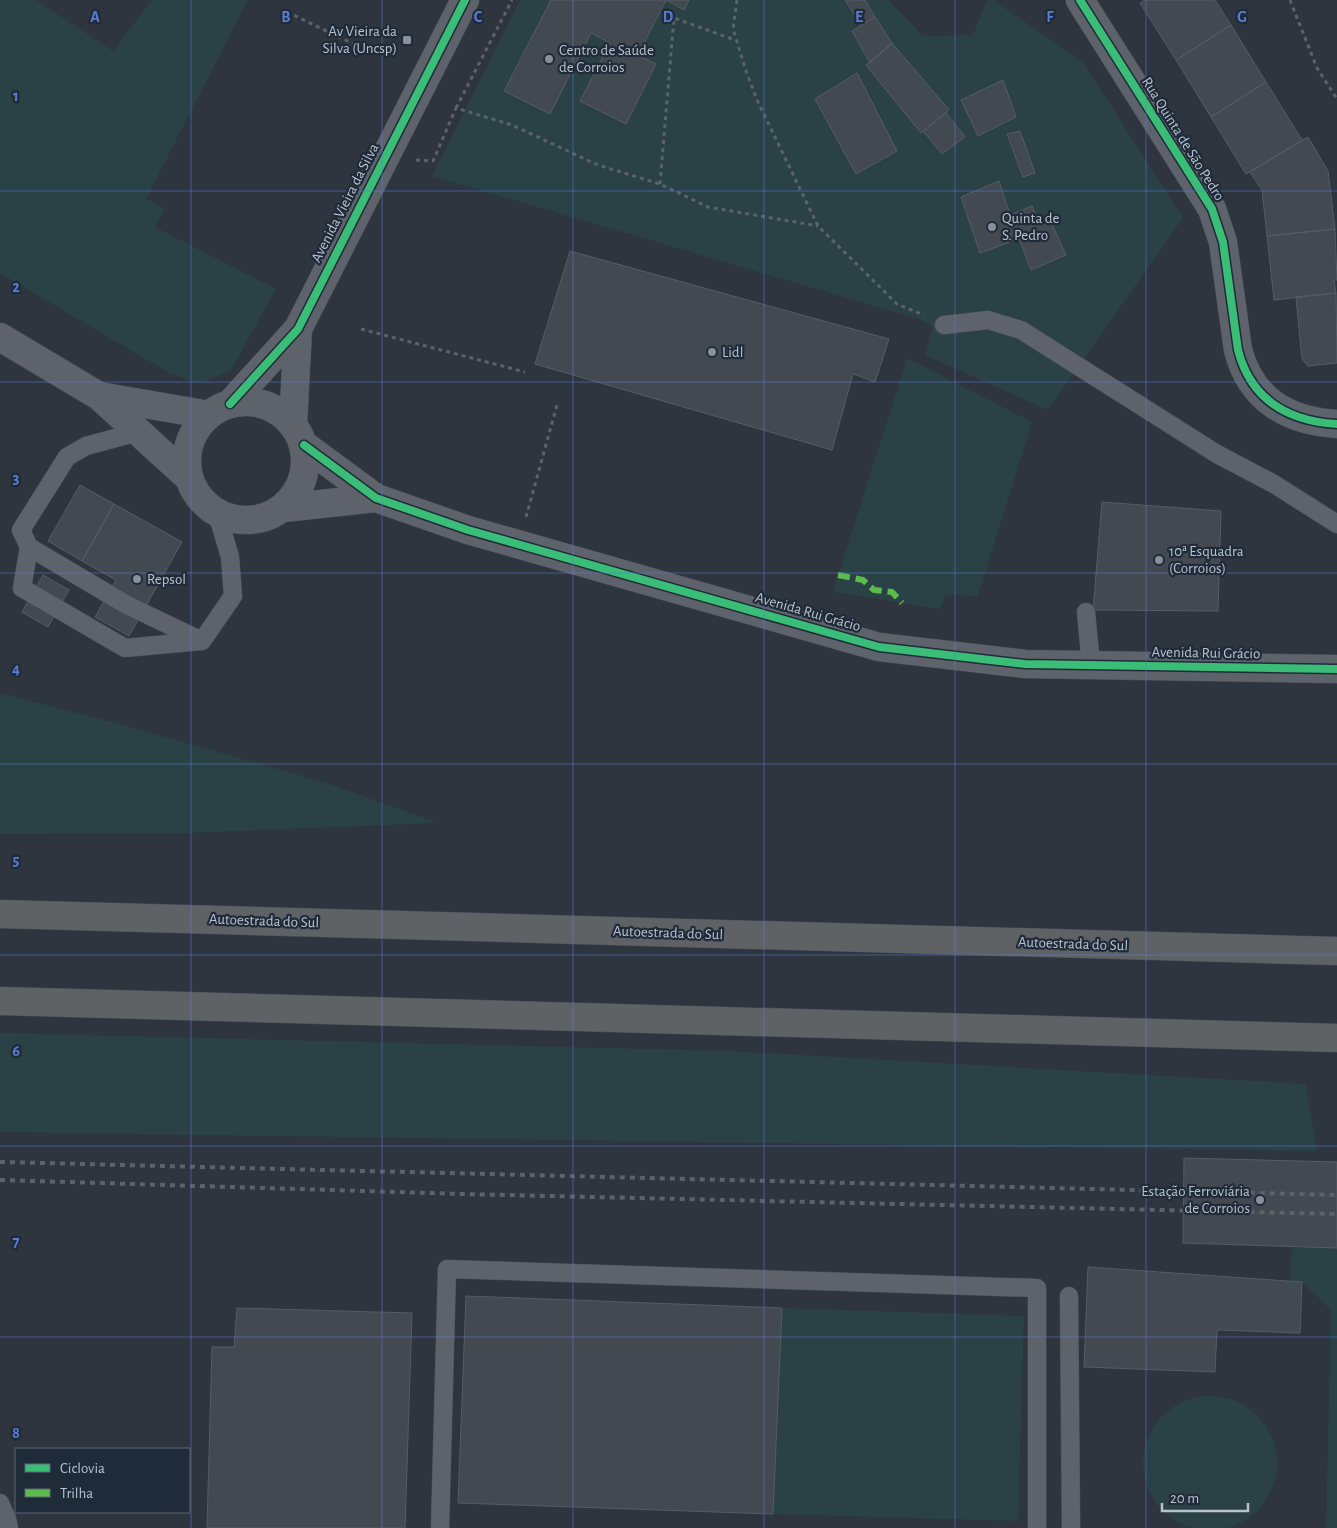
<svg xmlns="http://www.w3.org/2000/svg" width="1337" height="1528" viewBox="0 0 1337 1528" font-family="'Alegreya Sans',sans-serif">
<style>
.green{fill:#2a4145}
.building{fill:#434951;stroke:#565c65}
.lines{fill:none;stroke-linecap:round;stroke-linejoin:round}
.service-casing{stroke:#4d5158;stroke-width:19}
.minor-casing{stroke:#4d5158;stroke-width:29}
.tertiary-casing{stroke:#4d5158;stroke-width:29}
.motorway-casing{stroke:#4b5159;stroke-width:29}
.path{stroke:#5b6268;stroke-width:3;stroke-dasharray:4 4;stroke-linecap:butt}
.service{stroke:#5e636b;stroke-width:18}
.minor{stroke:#5e636b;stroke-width:28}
.tertiary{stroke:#5e636b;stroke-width:28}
.motorway{stroke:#5f6265;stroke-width:28}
.rail{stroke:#5d6269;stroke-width:4;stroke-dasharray:5 5;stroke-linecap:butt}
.quiet{stroke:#5cbc4b;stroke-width:6;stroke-dasharray:12 6;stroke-linecap:butt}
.cycleway-casing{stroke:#202b3a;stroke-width:11}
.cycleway{stroke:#3abd76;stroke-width:8}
.grid{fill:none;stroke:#5b7cd4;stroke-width:1;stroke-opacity:0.55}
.poi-dot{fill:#88909c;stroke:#202b3a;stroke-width:2}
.labels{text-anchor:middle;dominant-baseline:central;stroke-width:4.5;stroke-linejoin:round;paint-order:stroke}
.poi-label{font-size:15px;fill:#b9c1ce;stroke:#202b3a;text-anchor:start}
.street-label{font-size:15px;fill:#b9c1ce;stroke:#202b3a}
.grid-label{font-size:16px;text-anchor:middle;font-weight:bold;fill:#5b7cd4;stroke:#202b3a;stroke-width:4.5;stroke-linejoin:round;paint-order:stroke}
</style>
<rect width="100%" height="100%" fill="#2e353e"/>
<path class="green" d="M0,0H36L113,51L152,0H248L146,199L165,208L155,227L276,289L231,370L200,384L169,373L0,273Z
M520,0H888L923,36L973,35L987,0H993L1083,62L1183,218L1048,410L925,355L933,327L922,320L432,176Z
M907,358L1032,422L978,596L946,595L940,609L833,592Z
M0,693L123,725L324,782L438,823L188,833L0,834Z
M0,1033L730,1051L1306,1084L1317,1151L0,1132Z
M1292,1247L1337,1248V1528H1326L1331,1310L1302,1282L1289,1281Z
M782,1308L1024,1316L1018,1521L773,1514Z
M1143 1463a67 67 0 1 1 134 0a67 67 0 1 1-134 0Z"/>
<path class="building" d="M551,0H689L684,10L666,0L638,55L656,64L626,124L580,101L610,43L591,33L550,114L504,91Z
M845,0H865L875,17L861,25Z
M1145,0H1215L1231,25L1176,60L1140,3Z
M875,17L892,43L870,63L852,31Z
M1231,25L1266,82L1211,117L1176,60Z
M892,43L949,110L921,133L866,65Z
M857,73L897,151L856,174L815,99Z
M1003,80L1016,117L978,136L961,100Z
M1266,82L1302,140L1246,174L1211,117Z
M946,113L965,137L942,154L923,131Z
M1020,131L1035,173L1023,177L1007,134Z
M1308,137L1328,171L1335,229L1267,236L1262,190L1250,172Z
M999,181L1018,239L980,253L961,197Z
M1032,206L1039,223L1051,222L1066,255L1031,270L1010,215Z
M1335,229L1337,280H1334L1336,293L1274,300L1267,236Z
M570,251L889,339L875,382L853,374L832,450L535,364Z
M1336,293L1337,363L1308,366L1302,359L1296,297Z
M80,485L114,504L82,561L48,541Z
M1102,502L1221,511L1218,611L1093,610Z
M114,504L182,542L129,636L95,617L116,580L82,561Z
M43,575L69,590L48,627L22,612Z
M1184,1158L1337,1162V1248L1183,1243Z
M1088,1267L1302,1282L1300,1333L1217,1330L1215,1372L1084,1367Z
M466,1296L782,1308L773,1514L458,1503Z
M237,1308L412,1313L405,1528H207L212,1347H234Z"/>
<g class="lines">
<defs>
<path id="service" d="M944,325L988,320L1021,330L1217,454L1274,484L1337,524
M138,432L86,446L67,457L21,530L29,547L127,605L202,641L233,596L230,557L217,513
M29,547L22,588L125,648L201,641
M1086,612L1091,665
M1069,1296L1071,1528
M0,1503L7,1519L9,1528
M440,1528L447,1269L1037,1288V1528"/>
<path id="minor" d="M1080,0L1212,209L1223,242L1238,350C1251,400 1288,421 1337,424"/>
<path id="tertiary" d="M0,337L99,396L189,478
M99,396L209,415
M187 461a59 59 0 1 1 118 0a59 59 0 1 1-118 0Z
M230,404L298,329L465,0
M293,424L298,329
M304,445L376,498L468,530L879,647L1025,664L1337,669
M283,508L376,498"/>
<path id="motorway" d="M0,914L1337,951
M0,1001L1337,1038"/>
</defs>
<use href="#service" class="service-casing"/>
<use href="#minor" class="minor-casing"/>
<use href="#tertiary" class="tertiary-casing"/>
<use href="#motorway" class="motorway-casing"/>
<path class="path" d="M737,0L733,29L746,71L757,100L818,226L897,304L924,315
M1290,0L1317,68L1337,99
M287,12L360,47
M456,108L512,0
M416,160L433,161L456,108L512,125L598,165L660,184L708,207L818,226
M660,184L674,18L735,40
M361,329L525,372
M526,517L557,405"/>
<use href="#service" class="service"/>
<use href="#minor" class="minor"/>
<use href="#tertiary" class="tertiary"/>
<use href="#motorway" class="motorway"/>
<path class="rail" d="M0,1162L1337,1195
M0,1180L462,1194L1337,1214"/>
<path class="quiet" d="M838,575L863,580L874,590L892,592L902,603"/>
<defs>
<path id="cycleway" d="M1080,0L1212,209L1223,242L1238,350C1251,400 1288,421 1337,424
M230,404L298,329L465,0
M304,445L376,498L468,530L879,647L1025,664L1337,669"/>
</defs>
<use href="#cycleway" class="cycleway-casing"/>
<use href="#cycleway" class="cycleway"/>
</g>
<path class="grid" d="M191,0V1528M382,0V1528M573,0V1528M764,0V1528M955,0V1528M1146,0V1528M0,191H1337M0,382H1337M0,573H1337M0,764H1337M0,955H1337M0,1146H1337M0,1337H1337"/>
<g class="poi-dot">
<rect x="402" y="35" width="10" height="10" rx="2.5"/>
<circle cx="549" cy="59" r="5"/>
<circle cx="992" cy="227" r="5"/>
<circle cx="712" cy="352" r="5"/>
<circle cx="1159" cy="560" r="5"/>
<circle cx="137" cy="579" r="5"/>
<circle cx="1260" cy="1200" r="5"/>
</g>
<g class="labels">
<g class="poi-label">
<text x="397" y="31" text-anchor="end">Av Vieira da<tspan x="397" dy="17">Silva (Uncsp)</tspan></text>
<text x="559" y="50">Centro de Saúde<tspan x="559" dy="17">de Corroios</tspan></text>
<text x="1002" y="218">Quinta de<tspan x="1002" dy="17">S. Pedro</tspan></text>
<text x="722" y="352">Lidl</text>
<text x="1169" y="551">10ª Esquadra<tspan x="1169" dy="17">(Corroios)</tspan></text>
<text x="147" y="579">Repsol</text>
<text x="1250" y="1191" text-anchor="end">Estação Ferroviária<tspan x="1250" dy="17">de Corroios</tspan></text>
</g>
<g class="street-label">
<text transform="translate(1183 139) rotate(58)">Rua Quinta de São Pedro</text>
<text transform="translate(345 203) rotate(-63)">Avenida Vieira da Silva</text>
<text transform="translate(808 612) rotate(16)">Avenida Rui Grácio</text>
<text transform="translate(1206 653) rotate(1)">Avenida Rui Grácio</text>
<text transform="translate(264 921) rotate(2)">Autoestrada do Sul</text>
<text transform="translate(668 933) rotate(2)">Autoestrada do Sul</text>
<text transform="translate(1073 944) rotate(2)">Autoestrada do Sul</text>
</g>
</g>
<g class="grid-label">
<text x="95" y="22">A</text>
<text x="286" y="22">B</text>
<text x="478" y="22">C</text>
<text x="668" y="22">D</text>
<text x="859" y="22">E</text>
<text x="1050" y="22">F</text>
<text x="1242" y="22">G</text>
<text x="16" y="101">1</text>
<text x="16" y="292">2</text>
<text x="16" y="483">3</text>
<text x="16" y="674">4</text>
<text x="16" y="865">5</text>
<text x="16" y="1056">6</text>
<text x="16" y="1247">7</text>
<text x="16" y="1438">8</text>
</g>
<rect x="15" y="1448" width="175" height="65" fill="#202b3a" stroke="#5d6775"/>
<rect x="25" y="1464" width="25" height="8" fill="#3abd76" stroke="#5d6775"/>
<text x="60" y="1473" font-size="15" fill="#b9c1ce">Ciclovia</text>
<rect x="25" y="1489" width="25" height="8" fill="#5cbc4b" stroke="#5d6775"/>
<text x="60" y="1498" font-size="15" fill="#b9c1ce">Trilha</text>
<path d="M1162 1503v8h86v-8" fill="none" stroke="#b9c1ce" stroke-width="2.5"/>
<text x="1170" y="1503" font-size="15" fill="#b9c1ce" stroke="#202b3a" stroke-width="4" paint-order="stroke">20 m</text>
</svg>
